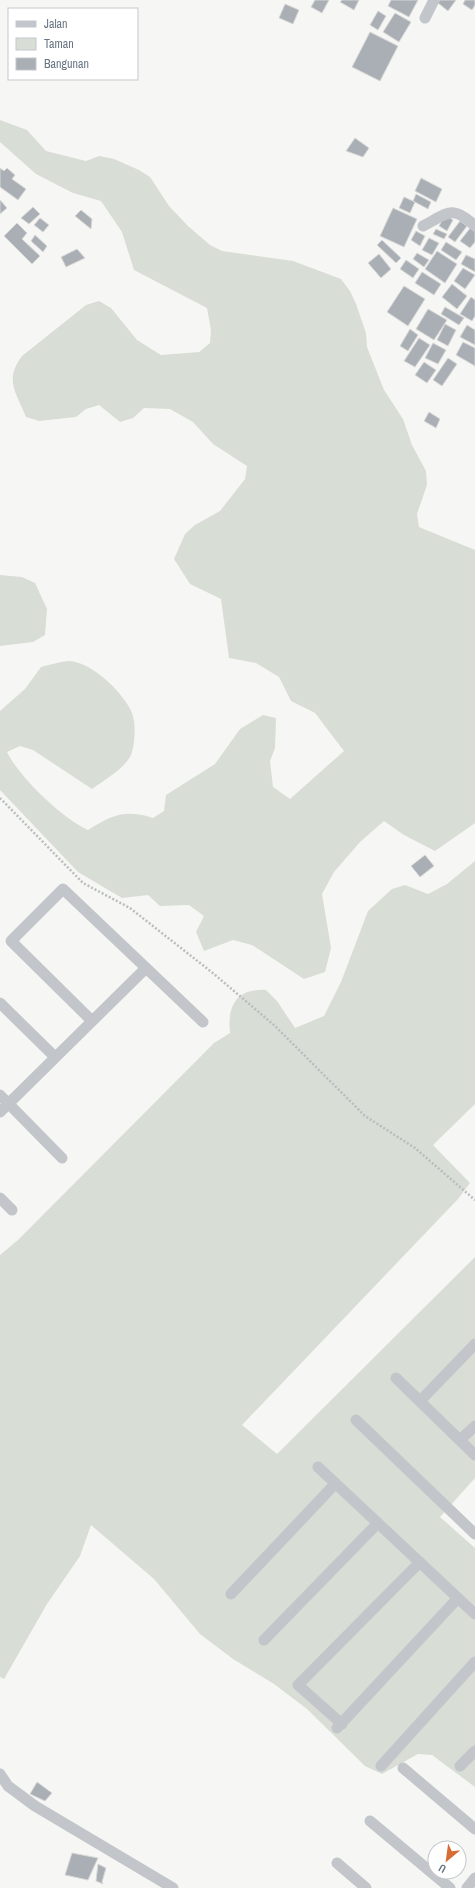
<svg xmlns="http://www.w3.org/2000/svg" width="475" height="1888" viewBox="0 0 475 1888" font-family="'Archivo Narrow',sans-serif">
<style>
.green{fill:#d8ddd5}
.building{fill:#a9afb5;stroke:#d8d8d6}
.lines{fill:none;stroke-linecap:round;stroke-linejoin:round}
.path{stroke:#babcbf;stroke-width:2.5;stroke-dasharray:2 2;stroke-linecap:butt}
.street{stroke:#c2c5c9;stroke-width:11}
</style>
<rect width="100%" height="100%" fill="#f6f7f4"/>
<path class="green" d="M0,120L27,130L46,151L86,161L99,156L114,159L139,170L150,177L169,206L188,226L210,245L222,251L293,261L341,279L350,291L356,304L366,333L367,347L384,390L403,419L412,445L426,471L427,485L417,514L419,527L475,550V823L435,851L404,835L384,821L360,842L334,872L322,894L331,948L325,972L304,979L252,945L233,940L204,951L196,932L204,916L189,905L160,906L148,895L122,898L78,872L0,790V711L25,689L41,667C49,665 59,662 68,661C91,661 124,693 132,713C136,724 135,741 132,752C127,768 104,780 92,789L33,750L20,746L7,752C19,777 62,818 88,830C112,815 125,809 153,818L164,811L166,795L215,764L240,729L263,715L276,718L275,748L270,761L273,787L290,799L344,751L315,713L291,701L279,677L256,663L229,658L221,599L190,584L174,559L185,534L195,525L220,511L245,479L247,466L213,444L193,422L170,409L144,408L133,418L120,422L99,405L86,409L76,417L39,421L26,417C16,392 4,380 22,356L86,305L99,301L111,308L137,340L161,355L199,352L210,343L211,330L207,308L134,270L122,232L101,201L73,193L36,174L0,142Z
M0,575L22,577L35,583L47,609L45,635L33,642L0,646Z
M475,861V1104L433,1145L470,1183L458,1199L242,1425L277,1454L475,1257V1478L440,1517L475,1548V1787L432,1755L418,1754L382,1774L365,1766L307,1709L274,1684L233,1659L200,1634L154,1579L91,1525L80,1556L47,1604L4,1679L0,1677V1255L18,1240L214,1043L230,1033C227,1005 237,988 266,990L277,1001L295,1028L324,1016L341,982L368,911L392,889L405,885L428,894L447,884Z"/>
<path class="building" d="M315,0H329L322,13L311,7Z
M342,0H359L354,10L340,2Z
M391,0H418L409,17L388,6Z
M440,0H456L448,11L438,3Z
M465,0H475V5L472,10L463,4Z
M285,4L299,10L293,24L279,18Z
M378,11L386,16L378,30L370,25Z
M395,13L411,22L399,42L383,32Z
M370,32L398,46L380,81L352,67Z
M355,138L369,148L363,157L346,151Z
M0,168L4,171L7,168L15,175L12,179L26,189L18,200L0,187Z
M421,178L442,189L436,202L415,191Z
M416,194L431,202L428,209L413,201Z
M404,197L415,202L410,213L399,208Z
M0,200L7,208L0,214Z
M33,207L40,214L29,224L21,218Z
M393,208L417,219L404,247L380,236Z
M81,210L92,219L91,229L75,216Z
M445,215L453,220L447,231L439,226Z
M40,218L49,225L43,232L34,225Z
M460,221L467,226L455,242L448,237Z
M17,223L27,233L22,239L40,256L32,264L4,236Z
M471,227L475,230V242L470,248L460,241Z
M436,229L447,234L444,239L433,234Z
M416,231L425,236L420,246L411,240Z
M35,235L47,246L43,252L31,241Z
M429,238L439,243L432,255L422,250Z
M382,240L401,258L396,263L377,245Z
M446,242L462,252L456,260L441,250Z
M77,249L85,258L66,267L61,257Z
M437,251L457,264L445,283L425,269Z
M417,253L429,260L424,267L413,259Z
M379,254L391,269L381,278L368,263Z
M466,255L475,259V272L461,264Z
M406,260L419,269L413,278L400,269Z
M463,268L475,275L465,289L454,281Z
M422,272L441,284L434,295L415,283Z
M452,284L467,296L457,309L442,297Z
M404,286L425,299L408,326L387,312Z
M471,297L475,300V316L472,321L460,314Z
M445,307L464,318L459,325L441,314Z
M428,309L447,320L434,340L416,329Z
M445,324L456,330L448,346L437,340Z
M467,325L475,330V345L460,337Z
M410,329L418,335L408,351L400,346Z
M419,338L430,345L415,367L404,361Z
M463,342L475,348V366L456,355Z
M433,343L446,350L438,364L425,358Z
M448,358L457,364L442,386L433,380Z
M424,362L436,370L427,383L415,375Z
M429,412L440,419L436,428L424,421Z
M425,855L434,866L420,877L411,866Z
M37,1782L52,1793L45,1801L30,1794Z
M72,1853L98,1858L88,1880L65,1875Z
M98,1864L106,1868L102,1882L103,1884L96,1881Z"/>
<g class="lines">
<path class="path" d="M0,798L83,883L130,908L214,974L275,1026L365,1116L415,1148L475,1200"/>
<path class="street" d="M425,18L434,0
M423,226C448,213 452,204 475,226
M0,1003L55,1057
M92,1021L11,941L63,889L203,1022
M0,1095L62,1158
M0,1112L146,968
M0,1198L12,1210
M396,1378L475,1455
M420,1401L475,1344
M356,1420L475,1534
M460,1440L475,1426
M318,1467L475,1614
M231,1594L335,1484
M264,1640L378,1523
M342,1724L298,1685L420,1562
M337,1728L458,1598
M381,1766L475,1662
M460,1766L475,1751
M403,1768L475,1829
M0,1774L8,1786L35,1806L173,1888
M370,1821L450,1888
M337,1863L366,1888
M467,1888L475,1878"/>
</g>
<rect x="8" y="8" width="130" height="72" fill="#ffffff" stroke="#c3c7cd"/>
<rect x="16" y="21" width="20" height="6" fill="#c2c5c9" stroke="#c3c7cd"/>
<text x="44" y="28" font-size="12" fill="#687483">Jalan</text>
<rect x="16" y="38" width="20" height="12" fill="#d8ddd5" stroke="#c3c7cd"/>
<text x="44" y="48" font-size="12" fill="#687483">Taman</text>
<rect x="16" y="58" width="20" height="12" fill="#a9afb5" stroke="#c3c7cd"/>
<text x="44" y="68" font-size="12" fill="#687483">Bangunan</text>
<g transform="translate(447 1860) rotate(209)"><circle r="19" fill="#ffffff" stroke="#c3c7cd"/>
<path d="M0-3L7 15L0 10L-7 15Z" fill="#d76c34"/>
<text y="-6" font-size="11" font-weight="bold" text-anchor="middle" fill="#687483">U</text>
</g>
</svg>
